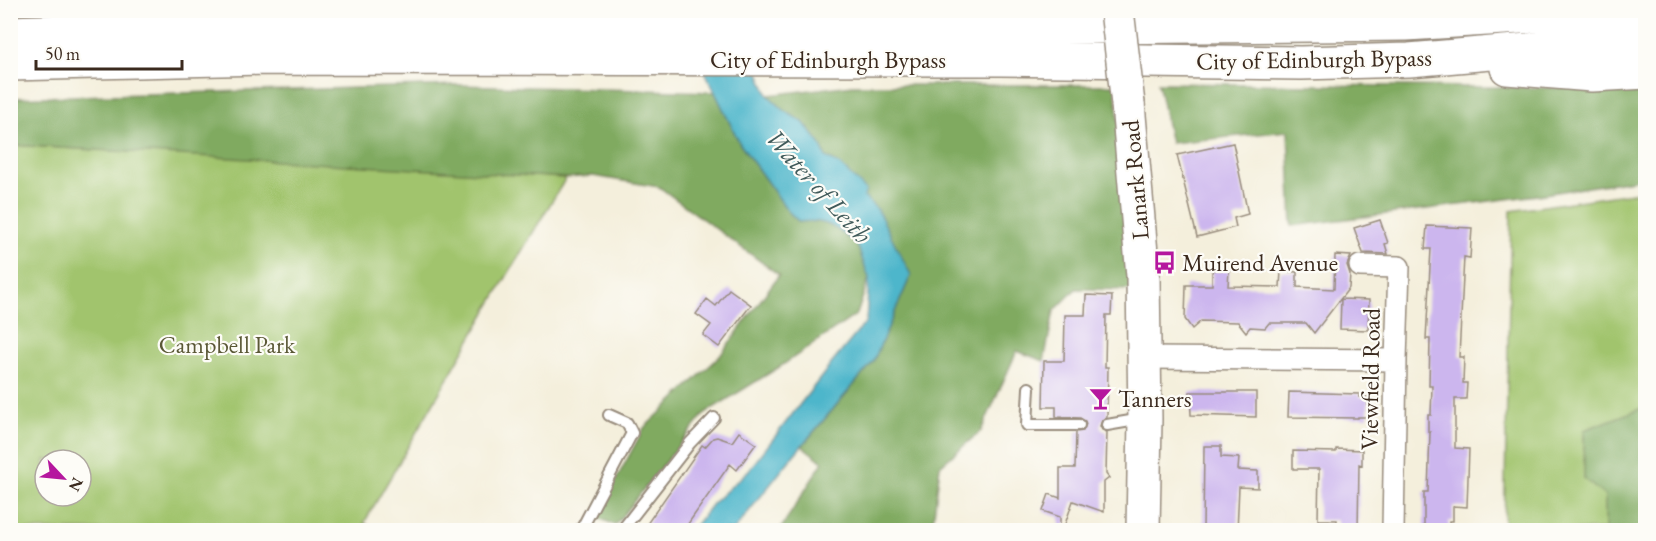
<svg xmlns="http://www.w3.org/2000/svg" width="1656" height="541" viewBox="0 0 1656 541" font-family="'EB Garamond',serif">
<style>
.green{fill:#a1c46d;stroke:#6e7746;stroke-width:1.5;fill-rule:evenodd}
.forest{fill:#80aa60;stroke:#5e6a3f;stroke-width:1.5}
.water{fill:#4db6cb;stroke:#447074;stroke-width:1.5}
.building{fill:#ccb6ee}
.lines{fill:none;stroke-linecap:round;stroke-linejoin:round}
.service-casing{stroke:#988c7d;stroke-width:14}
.minor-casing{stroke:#988c7d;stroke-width:24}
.primary-casing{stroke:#988c7d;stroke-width:36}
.trunk-casing{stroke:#988c7d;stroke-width:36}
.service{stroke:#fff;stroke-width:10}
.minor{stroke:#fff;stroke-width:21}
.primary{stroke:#fff;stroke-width:33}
.trunk{stroke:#fff;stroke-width:33}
.primary-bridge-casing{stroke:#988c7d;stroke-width:36;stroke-linecap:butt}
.primary-bridge{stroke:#fff;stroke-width:33}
.labels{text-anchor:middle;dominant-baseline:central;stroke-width:4.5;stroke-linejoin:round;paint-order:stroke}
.street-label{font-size:24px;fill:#3b2a1e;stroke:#fdfcf7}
.poi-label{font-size:24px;fill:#3b2a1e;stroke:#fdfcf7;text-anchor:start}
.park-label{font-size:24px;fill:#5a5836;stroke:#fdfcf7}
.water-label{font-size:26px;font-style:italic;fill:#415b5b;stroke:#fdfcf7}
</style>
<rect width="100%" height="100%" fill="#fdfcf7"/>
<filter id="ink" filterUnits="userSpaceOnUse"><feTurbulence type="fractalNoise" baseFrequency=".0167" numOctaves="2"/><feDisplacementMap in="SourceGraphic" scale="12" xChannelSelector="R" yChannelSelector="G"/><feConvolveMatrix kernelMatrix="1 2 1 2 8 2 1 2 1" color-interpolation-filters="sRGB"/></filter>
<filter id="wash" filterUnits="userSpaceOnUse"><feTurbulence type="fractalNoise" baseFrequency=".008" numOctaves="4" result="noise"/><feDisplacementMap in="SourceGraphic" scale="24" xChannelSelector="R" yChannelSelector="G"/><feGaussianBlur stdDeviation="1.35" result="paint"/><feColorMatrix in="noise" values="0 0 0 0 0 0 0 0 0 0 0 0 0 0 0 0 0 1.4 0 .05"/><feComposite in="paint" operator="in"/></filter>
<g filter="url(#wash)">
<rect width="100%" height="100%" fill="#f4efdc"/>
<path class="green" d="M10,145L428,168L566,178L508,274L364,523L377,530H11ZM45,460H81V496H45Z
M1645,191V530H1504L1511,211Z"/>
<path class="forest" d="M1158,83L1645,89V178L1538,195L1292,226L1288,131L1171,143Z
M458,85L715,92L740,144L788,211L799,222C822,219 832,224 849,239L852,237L858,247L869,278L857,314L781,366L705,413L615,525L596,517L644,428L720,356L779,275L659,187L593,176L566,178L11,145L10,98Z
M853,85H1115L1135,290L1076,289L1054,311L1044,361L1017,351L981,431L940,466L932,530H780L823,462L802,446L873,362L911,275L840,165L826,157L819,142L803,122L786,112L768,95Z
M1645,407V530H1605V496L1584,479V430Z"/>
<path class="water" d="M676,11H735L768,95L786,112L803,122L819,142L826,157L840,165L866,190L864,197L877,209L911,275L873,362L793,456L734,530H692L712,504L749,470L832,363L866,322L869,278L858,247L852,238L850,239C832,224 822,219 799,222L788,211L740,144Z"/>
<g id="blocks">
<path class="building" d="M1233,143L1248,214L1234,218L1236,227L1197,237L1177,155Z
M1380,220L1388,243L1385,244L1388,254L1363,253L1354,228Z
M1427,226L1472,228L1470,258L1464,257L1459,357H1464L1463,383H1467L1466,399H1455V448L1469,449L1467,507L1453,506V521H1449V531H1424V492H1428L1430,432H1428V415H1431L1432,386H1429L1430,339H1426L1431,249H1425Z
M1335,255L1351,256L1347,265L1350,274L1349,288L1314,333L1306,323H1269L1265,328L1250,327L1246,332L1238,322L1201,321L1192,329L1185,319L1186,285H1212V270H1229L1228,286L1280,287L1281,271L1297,272V287L1334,289Z
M729,289L751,305L719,347L703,335L711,325L696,314L707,299L716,306Z
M1086,295L1112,296L1111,315H1106L1105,367H1108L1107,417L1102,420L1100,426L1102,430L1107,432L1106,474L1109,478L1104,482V512L1073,501L1063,530L1060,529V517L1043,511L1049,494L1060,498V468H1075L1076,432L1083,431L1086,424L1085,421L1080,418L1056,417V407H1043L1044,361H1064L1065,315H1085Z
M1341,299L1369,300L1368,330L1340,329Z
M1190,392H1256V417L1191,415Z
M1289,392L1359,394V397H1368V417H1358V418L1288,417Z
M739,432L756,444L737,470L730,464L683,531H642L702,445L705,447L713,438L717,437L732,442Z
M1204,446H1221V457L1239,458L1238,470L1258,471V488L1239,487L1237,531H1203Z
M1336,449L1362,450V465L1359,464L1358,531H1337V520H1318L1319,469H1293V451L1336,452Z"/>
</g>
</g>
<g filter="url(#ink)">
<use href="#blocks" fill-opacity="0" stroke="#988c7d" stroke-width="1.5"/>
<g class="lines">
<defs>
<path id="service" d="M1029,388L1027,425H1079
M1107,425L1142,419
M581,530L632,433L627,423L609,415
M622,530L690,443L714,418"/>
<path id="minor" d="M1360,266L1399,267L1396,360L1393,530
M1145,358L1396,360"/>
<path id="primary" d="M1128,104L1143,276L1145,419L1143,530"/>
<path id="trunk" d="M10,33L160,28L277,27L994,28L1406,24L1632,10
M10,64L268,58L999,59L1301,63L1409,60L1646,40
M1507,68L1592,75L1646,72"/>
</defs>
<use href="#service" class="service-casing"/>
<use href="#minor" class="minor-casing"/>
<use href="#primary" class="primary-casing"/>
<use href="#trunk" class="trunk-casing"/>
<use href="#service" class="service"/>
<use href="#minor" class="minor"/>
<use href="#primary" class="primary"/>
<use href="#trunk" class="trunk"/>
<defs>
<path id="primary-bridge" d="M1117,10L1128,104"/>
</defs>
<use href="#primary-bridge" class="primary-bridge-casing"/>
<use href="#primary-bridge" class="primary-bridge"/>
</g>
</g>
<defs>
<symbol id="bus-bare" viewBox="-9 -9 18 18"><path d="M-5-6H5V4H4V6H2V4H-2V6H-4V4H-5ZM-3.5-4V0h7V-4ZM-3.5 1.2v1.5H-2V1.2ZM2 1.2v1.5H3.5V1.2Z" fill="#b5179e" stroke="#fdfcf7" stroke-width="2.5" paint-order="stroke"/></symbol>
<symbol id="bar-bare" viewBox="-9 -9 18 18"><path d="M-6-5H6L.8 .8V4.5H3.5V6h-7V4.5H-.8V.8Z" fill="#b5179e" stroke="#fdfcf7" stroke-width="2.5" paint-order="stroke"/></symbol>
</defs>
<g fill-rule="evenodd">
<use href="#bus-bare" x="1148" y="246" width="33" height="33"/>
<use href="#bar-bare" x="1084" y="382" width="33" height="33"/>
</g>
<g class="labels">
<g class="street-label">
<text x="828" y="59">City of Edinburgh Bypass</text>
<text transform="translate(1314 59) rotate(-1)">City of Edinburgh Bypass</text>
<text transform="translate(1135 180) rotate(-95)">Lanark Road</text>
<text transform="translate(1370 379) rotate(-89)">Viewfield Road</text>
</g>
<g class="poi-label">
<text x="1182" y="262">Muirend Avenue</text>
<text x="1118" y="398">Tanners</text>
</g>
<g class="park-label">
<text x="227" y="344">Campbell Park</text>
</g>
<g class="water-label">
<text transform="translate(819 186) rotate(48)">Water of Leith</text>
</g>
</g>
<rect width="1656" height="541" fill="none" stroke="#fdfcf7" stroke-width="36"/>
<g transform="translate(63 478) rotate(116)"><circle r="28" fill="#fdfcf7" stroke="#afa8a0" stroke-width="1.5"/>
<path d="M0-4.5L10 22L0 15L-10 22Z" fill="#b5179e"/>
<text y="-9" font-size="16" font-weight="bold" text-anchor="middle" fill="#3b2a1e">N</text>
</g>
<path d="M36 60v9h146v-9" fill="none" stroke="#3b2a1e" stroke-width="3"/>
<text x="45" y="60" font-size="18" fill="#3b2a1e" stroke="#fdfcf7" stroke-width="4.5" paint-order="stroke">50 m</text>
</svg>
